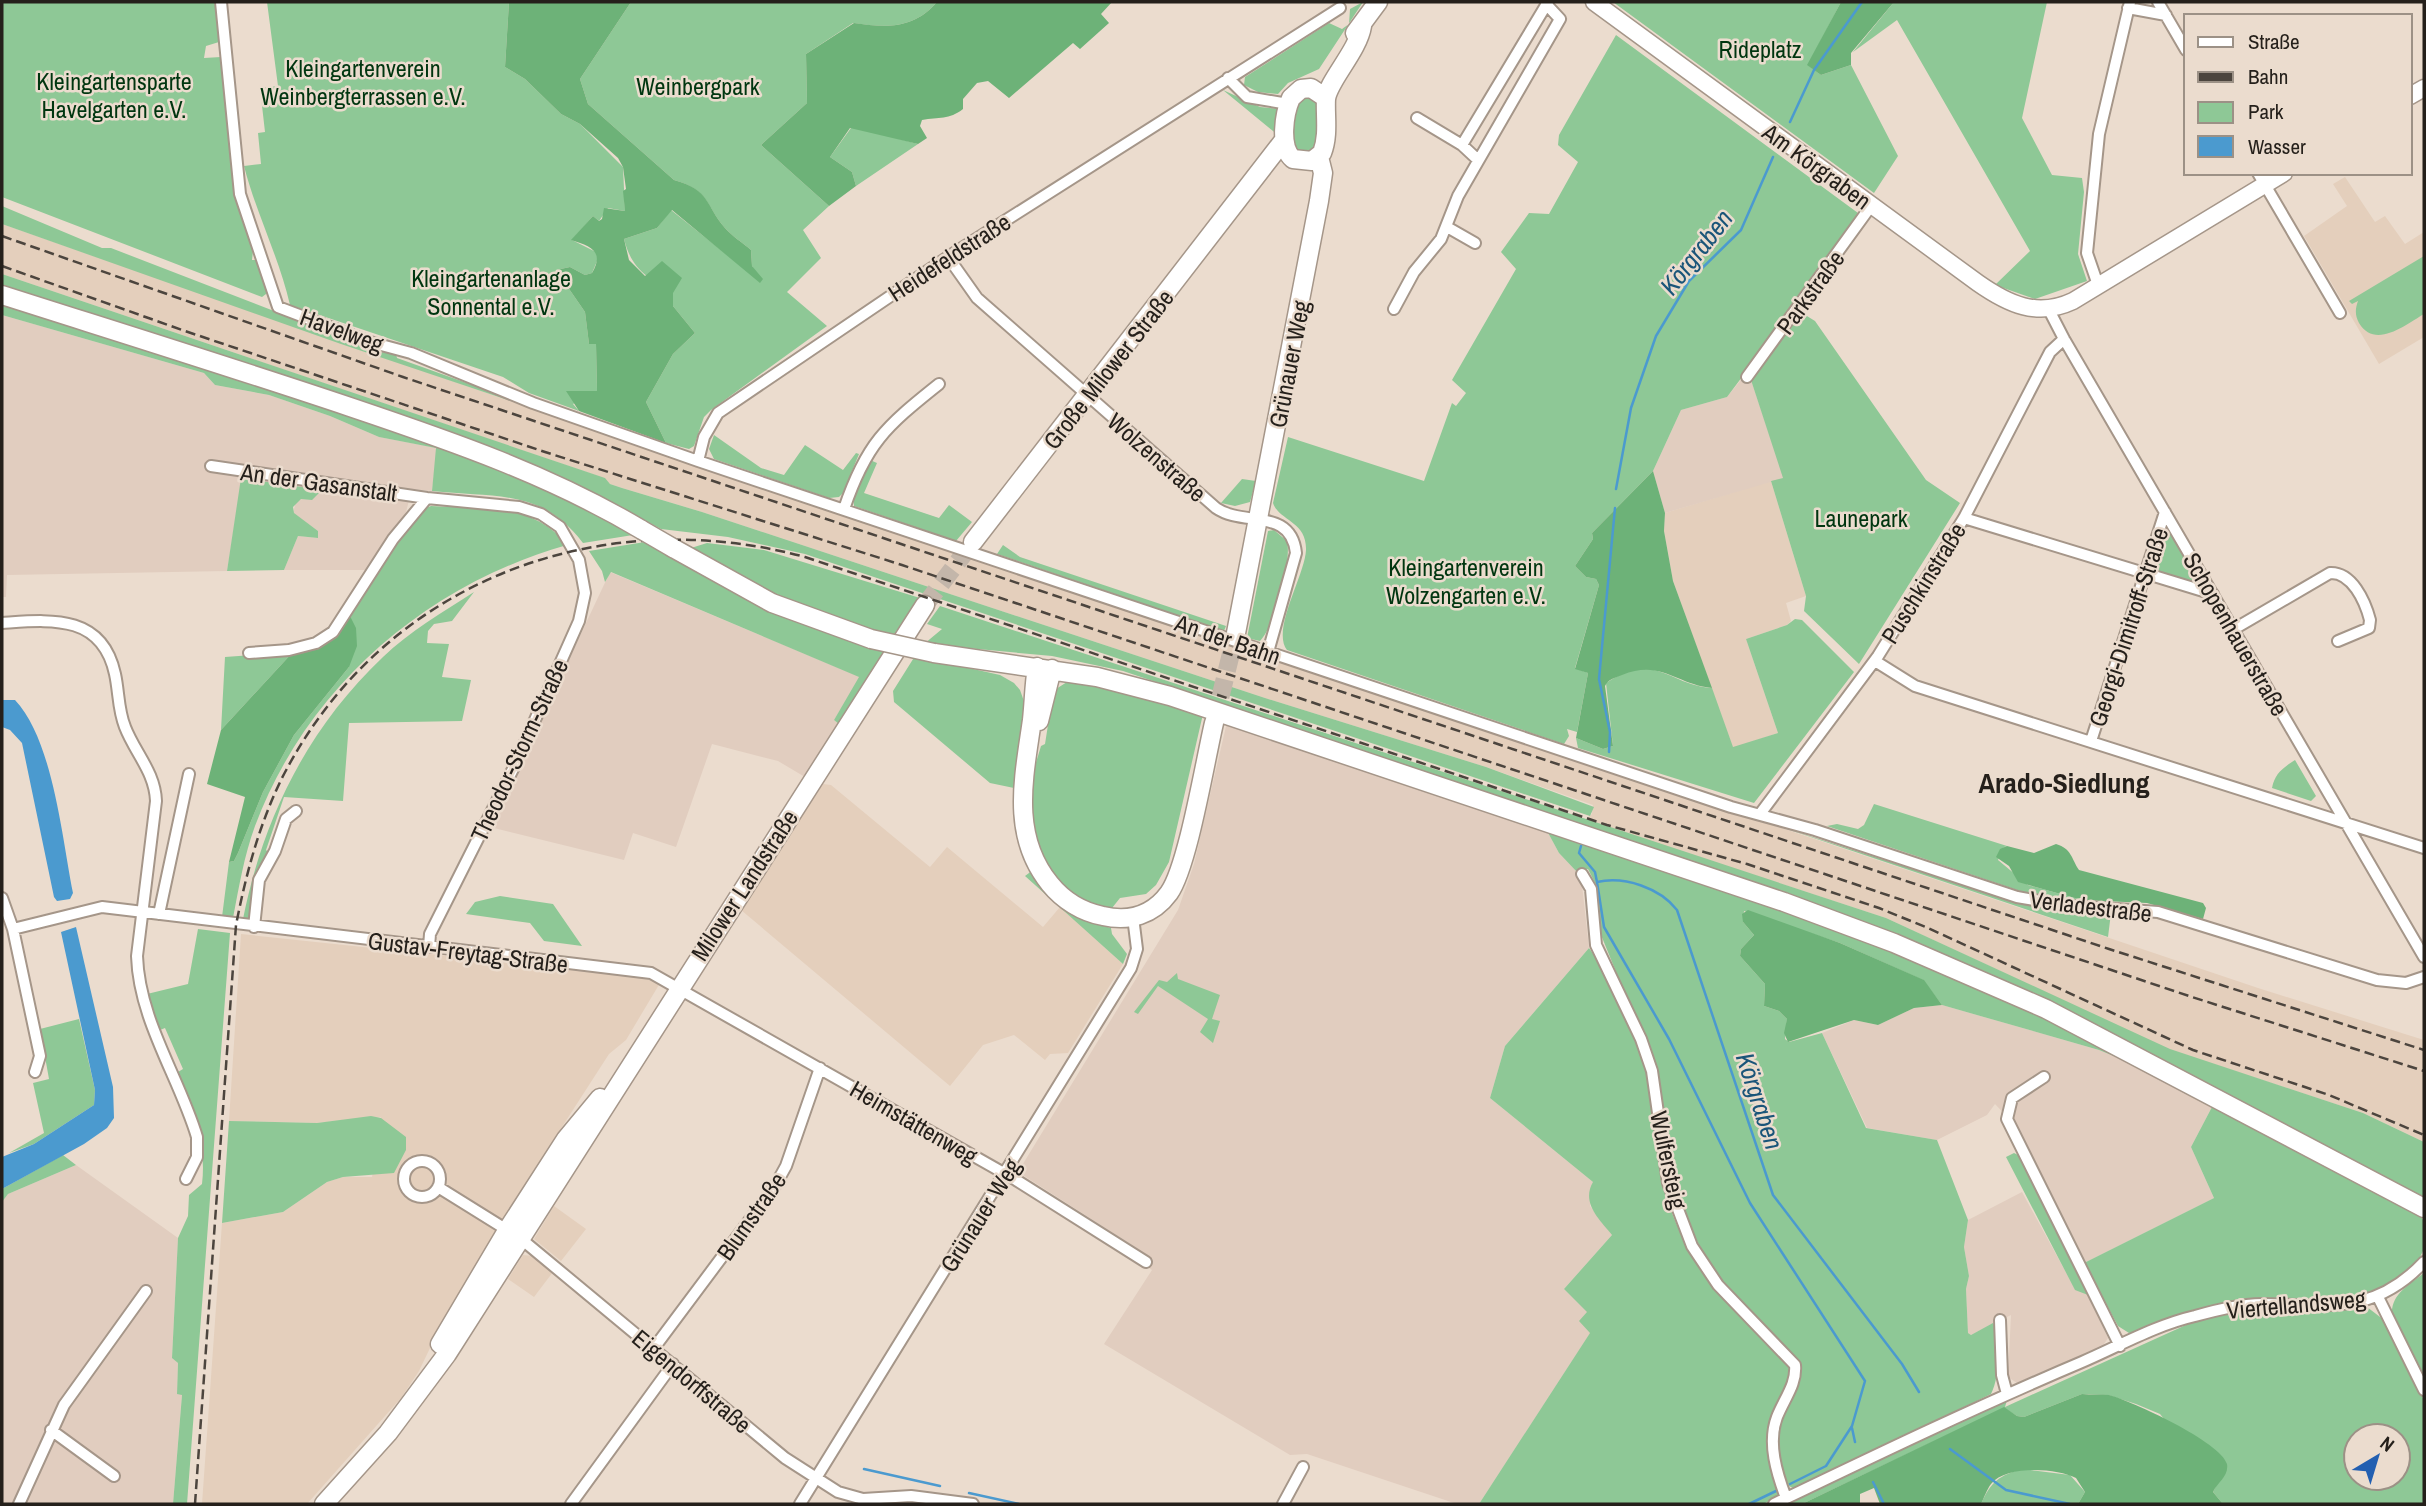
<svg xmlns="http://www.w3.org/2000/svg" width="2426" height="1506" viewBox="0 0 2426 1506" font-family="'Archivo Narrow',sans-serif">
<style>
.built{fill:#e4cfbc}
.industrial{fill:#e1cdbf}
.green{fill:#8ec896;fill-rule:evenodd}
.forest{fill:#6db278}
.water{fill:#4b9acf}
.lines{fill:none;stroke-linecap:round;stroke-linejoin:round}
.stream{stroke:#4b9acf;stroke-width:2.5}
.primary-tunnel{stroke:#c3b6aa;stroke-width:18;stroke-dasharray:18 9;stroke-linecap:butt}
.street-casing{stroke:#a59689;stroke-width:14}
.secondary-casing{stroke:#a59689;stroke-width:19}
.primary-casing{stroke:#a59689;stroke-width:21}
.street{stroke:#fff;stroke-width:10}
.secondary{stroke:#fff;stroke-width:16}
.primary{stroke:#fff;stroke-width:18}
.rail{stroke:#4c453e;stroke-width:2.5;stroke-dasharray:10 5;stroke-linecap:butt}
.primary-bridge-casing{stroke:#a59689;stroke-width:21;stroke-linecap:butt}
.primary-bridge{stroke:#fff;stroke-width:18}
.labels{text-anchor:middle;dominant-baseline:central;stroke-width:5;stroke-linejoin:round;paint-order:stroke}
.park-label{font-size:24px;fill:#003610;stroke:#ebdcce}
.street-label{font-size:24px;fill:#25201b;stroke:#ebdcce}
.water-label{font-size:26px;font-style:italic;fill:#1a5579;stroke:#ebdcce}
.quarter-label{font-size:28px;font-weight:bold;fill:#25201b;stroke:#ebdcce}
</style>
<rect width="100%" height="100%" fill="#ebdcce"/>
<path class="built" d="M2345,177L2375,222L2385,216L2405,244L2424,232V337L2379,364L2304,236L2347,206L2333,184Z
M2,224L487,393L2258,988L2424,1040V1142L2363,1113L2170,1050L1886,918L1585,820L1592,814L1593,805L1486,767L1265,698L702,512L622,488L610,484L604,478L2,274Z
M1771,481L1806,596L1786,603L1791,621L1787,625L1746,639L1778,733L1733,748L1673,581L1664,531L1665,513Z
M823,784L831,785L930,867L947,847L1043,927L1060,907L1123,964L1068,1053L1050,1054L1045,1060L1014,1035L983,1045L950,1086L741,910Z
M241,934L636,976L660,983L626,1040L609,1054L511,1206L441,1325L419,1371L401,1398L307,1504H202L222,1223L283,1212L327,1182L343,1177H372L381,1117L317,1123L229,1121Z
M554,1206L586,1229L561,1261L534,1239Z
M523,1255L533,1256L553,1272L534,1297L508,1279Z"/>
<path class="industrial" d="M2,315L204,373L215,385L269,395L330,416L379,437L437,448L432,491L412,489L406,512L368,570H284L298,536L318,538V531L293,513L296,501L301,499L242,478L227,571L7,575L6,597H2Z
M1744,376L1751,380L1784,478L1665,513L1653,471L1681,410L1727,397Z
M610,572L860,677L834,720L839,724L805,777L778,761L712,744L676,847L633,833L624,860L490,827Z
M1227,722L1546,829L1559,853L1581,876L1589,948L1505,1046L1490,1098L1593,1182L1590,1206L1612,1235L1564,1289L1588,1312L1591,1332L1479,1504H1457L1307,1454L1290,1455L1104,1344L1152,1270L1144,1265L1149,1256L1018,1172L1178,910L1194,864Z
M1942,1005L2099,1050L2146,1069L2212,1107L2191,1147L2214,1198L2084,1263L2013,1123L1995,1104L1987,1115L1937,1140L1867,1128L1822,1033L1854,1020L1878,1025L1914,1008Z
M76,1165L178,1238L172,1357L178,1363L177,1394H182L173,1504H2V1202L8,1194Z
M2022,1192L2075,1289L2088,1295L2108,1338L2102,1347L2017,1383L2008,1377L2011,1315L1971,1335L1968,1333L1966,1289L1969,1276L1964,1247L1968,1220Z"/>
<path class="green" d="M2,2H215L219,42L206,46L204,58L221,57L234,190L253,251L252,260H257L267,287L266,294L262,297L2,197Z
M267,2H509L505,67L525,79L561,114L580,124L623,167L625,211L608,208L599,221L593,216L572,240L596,252L598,259L592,273L585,275L570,267L556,270L585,312L589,344H596L597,391L573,404L579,411L529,393L503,377L290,305C279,257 256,213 244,166L261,164L258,133L265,132L260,88L278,86Z
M631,2H937C914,29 886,28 853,23L806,54L807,103L761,145L829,206L803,230L821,258L787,292L827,326L711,410L704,417L694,446L689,449L666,443L646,402L673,354L695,333L673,306V293C647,277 632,270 624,239L657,228L671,210L761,282L752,266L751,250C743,243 732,236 725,228C705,205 710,190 674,180L588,104L580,79Z
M1363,2L1319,69L1288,83L1278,94L1258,92L1244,85L1245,77L1329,23L1342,29L1349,24L1350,9Z
M1613,2H1841L1808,65L1821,75L1851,65L1898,156L1874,193Z
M1894,2H2047L2022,118L2052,175L2082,178L2084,192L2078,254L2087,281L2035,299L1995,285L2030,251L1897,20L1853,52Z
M1616,35L1858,213L1797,304L1727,397L1681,410L1653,471L1592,533L1593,539L1575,566L1586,577L1596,579L1599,585L1575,668L1588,673L1577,732L1567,729L1569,736L1564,744L1287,650C1271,630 1305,575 1306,550C1307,521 1279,521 1273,503L1288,437L1424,481L1452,403L1456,406L1466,393L1452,380L1516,269L1501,252L1529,213L1549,214L1578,162L1558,145L1559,135Z
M1223,90L1260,107L1280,109L1279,136Z
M1304,96H1313L1320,107L1317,144L1311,153L1295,150C1288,136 1293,107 1304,96Z
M855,127L918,144L856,186L852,172L830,157L851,128Z
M2,206L102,248H111L380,352L396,354L397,358L603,432L341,344L2,224Z
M2424,256V314C2407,324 2375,350 2359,323C2355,316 2355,309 2358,301L2352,304L2349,301Z
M2,274L605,478L610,484L622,488L702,512L1265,698L1486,767L1594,807L1590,816L805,554L728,537L661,529L573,482L452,432L2,285Z
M2,302L334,408L525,477L633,535L583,543C541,488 496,498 432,491L436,448L379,437L330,416L269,395L215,385L204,373L2,315Z
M1802,313L1815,321L1926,480L1960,503L1859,664L1804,611L1806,596L1771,481L1783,478L1751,380Z
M714,435L761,468L784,475L805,445L843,470L856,453L859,454L843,493L839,497L829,498L714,459L709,449Z
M870,460L877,463L864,493L939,518L949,505L972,522L956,541L854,506L853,494Z
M241,478L322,490L312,500L301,499L293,507L294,513L318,531V538L298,536L284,570L227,571Z
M1242,479L1256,481L1250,502L1235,506L1221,503Z
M431,506C482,509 533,502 567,545C426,585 307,687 255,826C244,856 239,887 233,918L222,917L229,862L234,861L238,853L263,792L294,735L349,667V614L397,541L421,510Z
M2166,527L2201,586L2152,571Z
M1274,530L1287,541C1292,561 1275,626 1260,641L1247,638L1268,531Z
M645,542C720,589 801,626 888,650L839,724L834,720L859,677L611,572L605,582L602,571L589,551Z
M707,543L764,550L920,598L892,637L775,597L691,548Z
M1003,545L1020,557L1226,626L1224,631L997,554Z
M474,592L452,621L434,624L428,631L427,643L449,644L442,677L471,680L462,721L349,723L343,801L284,797L266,850L268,852L255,880L250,915L247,920L243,919C263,818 308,728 383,657C410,631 443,612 474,592Z
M940,606L1886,918L2170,1049L2363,1113L2424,1142V1197L2356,1165L2062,1008L1883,929L1652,848L1123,671L1052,656L924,644L942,629L927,624Z
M1795,619L1802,620L1854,672L1754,803L1578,748L1576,738L1603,749L1613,746L1606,683C1655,650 1669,685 1712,688L1733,747L1778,733L1746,639L1787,625Z
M293,652L221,730L225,657Z
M915,656L1000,675L1014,683L1020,690L1026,707L1014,788L990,783L894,702L893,691Z
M1067,682L1090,683L1203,714L1169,862L1156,885L1146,894L1120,898L1112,908C1049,900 1019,835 1032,777C1034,767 1038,757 1041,746L1045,744L1048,725L1044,720L1056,689Z
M2295,760L2316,796L2311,801L2272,788C2275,773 2283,768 2295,760Z
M1874,804L2007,846L2004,847L1998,860L2028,885L2082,900L2023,892L1827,826L1837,824L1858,829L1864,825Z
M1769,823L2009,900L2065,911L2111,913L2108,937Z
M1546,829C1685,874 1826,917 1960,977C2118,1048 2266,1136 2420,1216L2424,1221V1249L2420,1257L2411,1269L2379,1290L2358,1297L2324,1301L2269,1299L2227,1302L2194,1310L2136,1332L2129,1333L2118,1326L2084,1263L2214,1198L2191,1147L2212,1107L2146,1069L2099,1050L1942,1005L1923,980L1840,943L1744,911L1743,922L1754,935L1741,949L1740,956L1765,984L1764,1006L1779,1011L1787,1019L1785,1039L1789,1042L1822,1033L1866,1128L1937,1140L1968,1220L1964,1247L1969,1276L1966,1289L1968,1333L1971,1335L1993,1323C2003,1338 1999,1379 1991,1394L1795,1489L1789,1486C1782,1470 1775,1445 1779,1427C1786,1398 1808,1386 1794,1355L1722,1283L1691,1231L1667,1164L1654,1065L1599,930L1596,885L1588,869L1577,872L1559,853Z
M1033,870C1057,895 1076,919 1111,928L1112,934L1127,954L1123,964L1025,876Z
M500,896L553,904L582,946L544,941L530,923L466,914L475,902Z
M198,929L230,933L187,1504H173L182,1395L177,1394L178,1363L172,1358L178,1238L188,1216L189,1195L202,1184C207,1143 192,1109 178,1072L183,1069L165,1028L160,1030L147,994L188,984Z
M1589,948C1615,984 1639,1033 1650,1077C1662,1125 1656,1176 1676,1223C1700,1280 1745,1320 1788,1363L1790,1377L1770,1423L1779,1492L1778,1497L1763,1504H1479L1590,1333L1579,1321L1587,1312L1564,1289L1612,1235C1599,1219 1581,1203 1593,1182L1490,1098L1505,1046Z
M1177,973L1178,979L1220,995L1212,1019L1220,1021L1213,1043L1200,1032L1208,1019L1158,986L1138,1014L1134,1012L1159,980L1167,982Z
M79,1019L95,1090L94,1105L34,1144L9,1153L44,1133L33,1083L49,1079L40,1029Z
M371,1116L381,1118L406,1137V1150L394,1173L343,1177L327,1182L283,1212L222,1223L229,1121L317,1123Z
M2014,1153L2018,1155L2088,1295L2075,1290L2006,1157Z
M63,1155L76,1165L8,1194L2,1202V1189Z
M2424,1273V1378L2392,1314C2391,1294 2410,1284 2424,1273Z
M2367,1307L2384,1320L2424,1400V1504H2223L2213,1492L2217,1484L2160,1414L2136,1404L2108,1395L2082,1394L2024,1417L2017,1416L2004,1408L1802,1504H1784L2007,1400L2005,1407L2197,1320L2247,1311L2318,1312ZM2356,1436H2398V1478H2356Z
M2023,1469L2070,1475L2085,1492L2078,1504H1981C1991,1482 1999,1475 2023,1469Z"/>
<path class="forest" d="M509,2H631L580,79L588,104L674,180C711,190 705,205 725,228C732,236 743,243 751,250L752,266L763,279L760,283L672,210L657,228L624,239L629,260L645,276L662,261L682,278L673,293V306L695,333L673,354L646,402L666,443L579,411L566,391H597L596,344H589L585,312L556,270L570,267L585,275L592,273C605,251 590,246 571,240L593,216L599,221L602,219L604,208L625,211L623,191L626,189L623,167L618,158L580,124L561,114L525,79L505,67Z
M937,2H1112L1101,14L1109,23L1080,49L1073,43L1009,98L988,81L977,83L963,99V109C949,120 939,117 922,120L920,126L927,138L918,144L850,128L830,157L852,172L856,186L829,206L761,145L807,103L806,54L854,23C886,28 914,29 937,2Z
M1841,2H1894L1851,53V65L1821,75L1807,65Z
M1653,471L1665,513L1664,531L1673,581L1712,688C1677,685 1661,659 1622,675C1615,678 1608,679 1605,686L1613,746L1603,749L1576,738L1588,673L1575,669L1599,585L1596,579L1586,577L1575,566L1593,539L1592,533Z
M349,614L356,628L357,646L349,667L294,735L263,792L238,853L234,861L229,862L245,797L207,784L221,730L293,652L317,647Z
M2056,844C2072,849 2071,858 2079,870L2203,903L2206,908L2203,919L2147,903L2082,900L2018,882L2009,866L1996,857L2000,849L2007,846L2034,853Z
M1748,910L1840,943L1924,980L1942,1005L1914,1008L1878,1025L1854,1020L1788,1042L1784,1033L1787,1019L1779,1011L1764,1006L1765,984L1740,956L1741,949L1754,935L1743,922L1742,914Z
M2082,1394C2091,1395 2101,1394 2109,1395C2132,1401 2221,1442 2227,1464C2229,1476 2218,1482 2213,1492L2223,1504H2078L2085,1492L2076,1478C2056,1468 2006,1465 1991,1484C1987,1489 1984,1498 1981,1504H1880L1874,1488L1860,1494V1504H1802L2004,1407L2017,1416L2024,1417Z"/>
<path class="water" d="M2,700H15C53,740 62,838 73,893L70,899L57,901L54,897L22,743L10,730L2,727Z
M76,927L113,1087L114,1118L107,1128L84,1144L2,1189V1157L34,1144L94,1105L95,1090L61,932Z"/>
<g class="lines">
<path class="stream" d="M1790,122L1814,70L1862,2
M1616,489L1631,408L1656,336L1689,281L1741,230L1773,157
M1609,752L1610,732L1599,679L1615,508
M1581,846L1579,853L1595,872L1597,882C1625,876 1660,888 1677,910L1773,1195L1902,1364L1919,1392
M1597,882L1604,927L1669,1039L1750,1203L1865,1381L1852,1426L1826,1466L1790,1484
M1852,1428L1855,1442
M1950,1449L2006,1490L2070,1504
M864,1469L940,1486
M1873,1482L1884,1504
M969,1493L1019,1504
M1749,1504L1776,1491"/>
<path class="primary-tunnel" d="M925,605L973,542
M1214,723L1236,633"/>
<defs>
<path id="street" d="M221,2L240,194L278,307L370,342L411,353L533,403L698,461L1731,807L1815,830L2017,897L2062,905L2158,912L2377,980L2406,983L2424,977
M2158,2L2186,50
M2128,8L2166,15
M1228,78L1247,97L1288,104
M1417,118L1462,145L1477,159
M1462,145L1548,2
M2258,173L2340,313
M1447,227L1475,243
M948,257L977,298L1216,508C1243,527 1291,507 1296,553L1268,652
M2098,285L2087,253L2099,134L2130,2
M1394,309L1414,272L1441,239L1458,196L1560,19L1546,4
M2049,310L2064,339L2424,957
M1747,377L1871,206
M698,461L704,437L718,413L948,257L1340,8
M211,466L427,498L519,507L541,514L560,527L579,560L585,593L579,621L514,767L430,934L429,947
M844,509C866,444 885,427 939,384
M1964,518L2213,594
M2,623C49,620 102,613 115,674C119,692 118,710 125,727C135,753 155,772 156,801L137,956C139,1020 179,1077 197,1137V1157L186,1179
M2234,629L2330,573C2352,572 2365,601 2370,620L2369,628L2338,641
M249,653L289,650L316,643L333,632L393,539L427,498
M1875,661L1915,686L2424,848
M2091,741L2165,512
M1760,814L1878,656L1964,518L2050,352L2064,339
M1582,874L1591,889L1596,945L1641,1039L1652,1071L1668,1183L1692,1246L1718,1285L1795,1365C1797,1384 1784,1399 1777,1417C1767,1443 1777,1474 1786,1498
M2,898L13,929L40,1056L35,1072
M159,914L189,774
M254,927L259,880L275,851L286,819L296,811
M13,929L102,907L651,973L1016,1180L1146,1262
M2044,1077L2012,1098L2007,1119L2120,1346
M404 1179a18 18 0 1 1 36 0a18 18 0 1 1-36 0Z
M438,1187L520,1238L785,1458L838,1492L863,1499L911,1496L973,1504
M2378,1297L2424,1390
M2000,1320L2002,1375L2007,1394
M654,1348L775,1186L786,1166L820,1068
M51,1430L114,1476
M19,1504L64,1405L146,1291
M571,1504L673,1364
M800,1504L1131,968L1137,949L1133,917
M1283,1504L1303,1467
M1774,1504C1876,1455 1978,1406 2082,1362C2119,1346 2156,1325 2195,1316C2217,1310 2240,1304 2263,1304C2329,1305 2374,1315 2424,1262"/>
<path id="secondary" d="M1594,2L1978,283C2008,304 2037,318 2073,301L2284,173
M2410,96L2424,88"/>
<path id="primary" d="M1355,33L1378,2
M1326,98L1311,88L1301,89L1291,98C1284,114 1279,147 1293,159L1312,161L1322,153C1329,135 1325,116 1326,99C1328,81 1358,51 1362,26
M2,295C118,332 234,368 350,407C451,441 550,475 642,530
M973,542L1284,140
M673,548L772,603L871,639
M1236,633L1319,201L1323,173L1319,157
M934,653L1097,677L1170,696L1784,902L1894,943L2046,1009L2424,1208
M1037,667C1034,685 1034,702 1032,720C1024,777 1010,835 1050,884C1063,900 1082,912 1103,916C1129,922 1153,915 1169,893C1188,866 1205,761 1214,723
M1039,721L1052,669
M440,1344L508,1229L566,1139L600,1098
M324,1504L388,1433L447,1354L925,605"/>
</defs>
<use href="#street" class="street-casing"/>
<use href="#secondary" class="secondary-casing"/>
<use href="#primary" class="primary-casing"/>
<use href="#street" class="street"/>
<use href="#secondary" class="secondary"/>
<use href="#primary" class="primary"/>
<path class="rail" d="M2,236L403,377L2109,949L2424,1050
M2,266L185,331L545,452L902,565L2192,997L2424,1071
M195,1504L236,925C246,874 259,825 282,778C382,582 598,501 805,557L1607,825L1747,864L1879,908L1928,928L2193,1050L2329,1095L2424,1135"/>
<defs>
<path id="primary-bridge" d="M642,530L673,548
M871,639L934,653"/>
</defs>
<use href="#primary-bridge" class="primary-bridge-casing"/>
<use href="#primary-bridge" class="primary-bridge"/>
</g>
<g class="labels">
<g class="park-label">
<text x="1760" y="49">Rideplatz</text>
<text x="363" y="68">Kleingartenverein<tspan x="363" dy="28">Weinbergterrassen e.V.</tspan></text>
<text x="114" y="81">Kleingartensparte<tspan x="114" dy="28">Havelgarten e.V.</tspan></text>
<text x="698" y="86">Weinbergpark</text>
<text x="491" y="278">Kleingartenanlage<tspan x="491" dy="28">Sonnental e.V.</tspan></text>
<text x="1861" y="518">Launepark</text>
<text x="1466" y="567">Kleingartenverein<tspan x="1466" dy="28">Wolzengarten e.V.</tspan></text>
</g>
<g class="street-label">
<text transform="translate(1817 166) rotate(36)">Am Körgraben</text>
<text transform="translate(949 257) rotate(-33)">Heidefeldstraße</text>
<text transform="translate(1810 292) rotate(-54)">Parkstraße</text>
<text transform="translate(342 330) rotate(20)">Havelweg</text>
<text transform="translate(1289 364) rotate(-79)">Grünauer Weg</text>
<text transform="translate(1108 369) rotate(-52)">Große Milower Straße</text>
<text transform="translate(1157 457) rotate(41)">Wolzenstraße</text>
<text transform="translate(319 482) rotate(8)">An der Gasanstalt</text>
<text transform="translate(1923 583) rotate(-58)">Puschkinstraße</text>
<text transform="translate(2128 627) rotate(-72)">Georgi-Dimitroff-Straße</text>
<text transform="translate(2236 634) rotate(60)">Schopenhauerstraße</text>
<text transform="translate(1228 639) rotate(19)">An der Bahn</text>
<text transform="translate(519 750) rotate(-65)">Theodor-Storm-Straße</text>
<text transform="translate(744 885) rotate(-57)">Milower Landstraße</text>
<text transform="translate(2091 906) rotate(7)">Verladestraße</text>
<text transform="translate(468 952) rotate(7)">Gustav-Freytag-Straße</text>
<text transform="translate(914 1122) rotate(30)">Heimstättenweg</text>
<text transform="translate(1669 1160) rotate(78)">Wulfersteig</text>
<text transform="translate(980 1215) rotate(-58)">Grünauer Weg</text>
<text transform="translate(751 1216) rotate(-55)">Blumstraße</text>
<text transform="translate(2296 1304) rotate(-5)">Viertellandsweg</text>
<text transform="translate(692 1381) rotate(40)">Eigendorffstraße</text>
</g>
<g class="water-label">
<text transform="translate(1696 252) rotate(-52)">Körgraben</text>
<text transform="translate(1760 1101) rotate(72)">Körgraben</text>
</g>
<g class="quarter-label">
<text x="2064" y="783">Arado-Siedlung</text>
</g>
</g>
<rect width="2426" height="1506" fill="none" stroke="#25201b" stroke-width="7"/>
<rect x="2184" y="14" width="228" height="161" fill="#ebdcce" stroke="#9c9186" stroke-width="2"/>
<rect x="2198" y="37" width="35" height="10" fill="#ffffff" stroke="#9c9186" stroke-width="2"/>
<text x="2248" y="49" font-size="21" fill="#25201b">Straße</text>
<rect x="2198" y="72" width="35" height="10" fill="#4c453e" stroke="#9c9186" stroke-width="2"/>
<text x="2248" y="84" font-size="21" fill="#25201b">Bahn</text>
<rect x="2198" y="102" width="35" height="21" fill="#8ec896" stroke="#9c9186" stroke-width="2"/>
<text x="2248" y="119" font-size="21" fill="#25201b">Park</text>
<rect x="2198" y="136" width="35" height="21" fill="#4b9acf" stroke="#9c9186" stroke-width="2"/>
<text x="2248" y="154" font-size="21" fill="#25201b">Wasser</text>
<g transform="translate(2377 1457) rotate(38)"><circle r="33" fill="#ebdcce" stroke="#9c9186" stroke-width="2"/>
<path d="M0-5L12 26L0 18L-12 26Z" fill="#225fb1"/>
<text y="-10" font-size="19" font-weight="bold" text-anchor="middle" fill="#25201b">N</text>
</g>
</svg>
